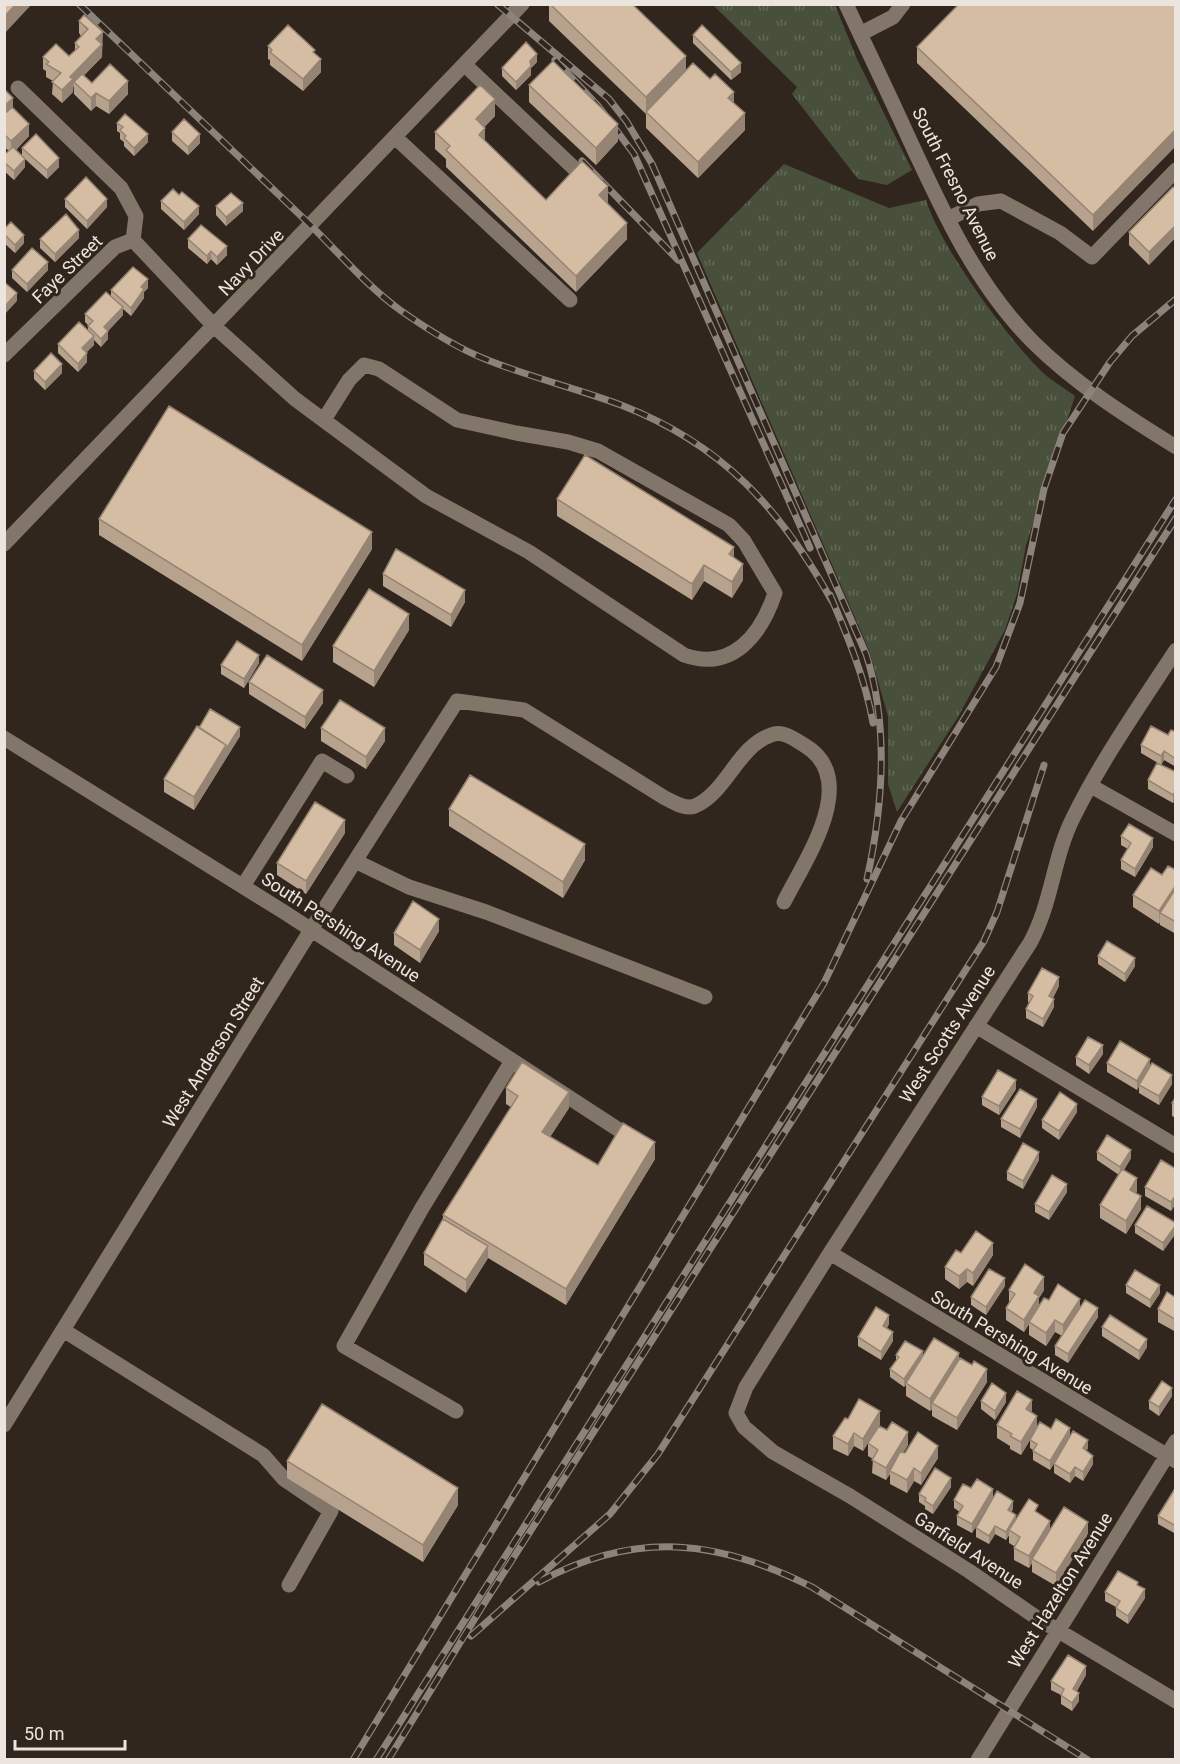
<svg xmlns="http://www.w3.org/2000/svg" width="1180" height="1764" viewBox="0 0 1180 1764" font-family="Roboto,sans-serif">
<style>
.grass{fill:url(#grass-tufts)}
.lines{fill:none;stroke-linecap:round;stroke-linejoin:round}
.minor{stroke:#82766a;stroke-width:15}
.rail-casing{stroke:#8c837c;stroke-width:7}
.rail{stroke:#31261d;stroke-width:4.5;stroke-dasharray:14;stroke-linecap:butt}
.wall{fill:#b7a38d}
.shaded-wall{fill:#958473}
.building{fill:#d5bda4;stroke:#958473;stroke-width:1.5}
.labels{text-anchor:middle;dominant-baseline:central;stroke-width:6;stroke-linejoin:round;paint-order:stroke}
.street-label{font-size:18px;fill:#ece5df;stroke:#31261d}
</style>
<defs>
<pattern id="grass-tufts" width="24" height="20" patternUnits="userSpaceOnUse" patternTransform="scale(1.5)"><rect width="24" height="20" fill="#48503b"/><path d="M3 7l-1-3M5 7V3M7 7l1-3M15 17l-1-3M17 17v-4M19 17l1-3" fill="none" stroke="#636957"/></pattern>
</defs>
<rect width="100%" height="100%" fill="#31261d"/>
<path class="grass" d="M713,5H835L857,59L912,170L887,185L858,179L792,94L797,87Z
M784,164L889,208L926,200C940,246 1004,333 1038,368C1048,379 1063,387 1075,396L1026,545L1017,594L1005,630L958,717L897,812L888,784V716L869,650L697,253Z"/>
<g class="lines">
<path class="minor" d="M846,4C866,47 887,90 906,132C940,206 975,284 1033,342C1074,383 1126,416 1176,447
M860,34L893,17L903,4
M465,65L577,171
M18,88L121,188L136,216L133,240
M396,138L570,300
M948,219L978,204L1001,201L1060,233L1092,257L1176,170
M133,240L215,327L295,399L426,496L529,552L684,655C732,672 761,635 775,593L744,541L729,525L598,451L568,442L516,433L457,420L379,369L364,365L349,380L325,418
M4,355L115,247L133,240
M4,544L522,4
M1176,650C1140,705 1102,759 1073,818C1053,858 1052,903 1030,943L830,1253L746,1387L736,1413L744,1427L773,1452L850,1496L969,1571L1037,1618L1176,1701
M4,738L284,912L636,1141
M1091,786L1176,834
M355,861L409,887L486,912L705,997
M243,886L322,761L347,776
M976,1026L1176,1146
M830,1253L1176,1461
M63,1330L263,1455L284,1479L331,1511L289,1585
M456,1411L344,1346L422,1208L512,1061
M4,1425L311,930L457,701L524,710L665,798C674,802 685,810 695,806C727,792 737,747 771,735C783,730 794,739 804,745C862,779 805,860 784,902
M978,1760L1176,1441"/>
<defs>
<path id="rail" d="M79,4C153,75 227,145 300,215C334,247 363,283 400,310C427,329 455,347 485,359C529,377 576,388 621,405C722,444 780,508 832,601
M497,4L609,99L627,122L652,164L866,654C889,725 883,806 867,879
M555,60L599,107L634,154L810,548
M582,161L678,260
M830,595C848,637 865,678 873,723
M539,1582C635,1530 717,1539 812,1587L1088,1760
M471,1636L610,1514L658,1454L984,941L997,912L1044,765
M353,1760L824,983L901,821L996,667L1020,603L1044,489L1063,433L1110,362L1132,336L1176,299
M376,1760L1176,499
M388,1760L482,1607L1176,518"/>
</defs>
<use href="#rail" class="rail-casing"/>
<use href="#rail" class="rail"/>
</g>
<path class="wall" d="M549,4L686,70L734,103L745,130L698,178L646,128V114L549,21Z
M1176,4L1093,231L917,63V47Z
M79,21L103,45L102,46V57L84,75L92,83L128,94L109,114L96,106L91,111L74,94V86L73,87V92L62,103L52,94L53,81L46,77V71L43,69V57L69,56L75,51V43L81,36L79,33Z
M693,35L741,72L731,80L693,43Z
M268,46L315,54L321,72L303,91L270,65V60L268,59Z
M537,62L531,68V75L516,90L502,76V68Z
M529,85L618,141L596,165L529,102Z
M4,93L29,136L16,150L22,155V148L59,167L47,179L25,159V167L14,180L4,171V155L9,151L4,147Z
M495,116L484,127L485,141L546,200L608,202L607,203L627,239L576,292L446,167V159L435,149V132Z
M117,123L148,142L134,156L124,146V142L120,139V133L117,131Z
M172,132L200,143L188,155L172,141Z
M1176,189V237L1149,265L1129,245V232Z
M65,199L107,207L87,229L65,207Z
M161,201L199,214L184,230L161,209Z
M216,206L243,211L226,226L216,215Z
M4,229L24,243L15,253L4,243Z
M79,238L55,262L40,248V239Z
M188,239L227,255L217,265L211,259L207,264L188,248Z
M12,270H48L27,292L12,278Z
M148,288L144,292V298L131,316L123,309V315L108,331V339L101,347L94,340V345L86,352L87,362L78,372L58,353V344L88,330V325L85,322V314L111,297V290Z
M34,371L62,373L45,390L34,379Z
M557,499L734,557L743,580L732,598L704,581L692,600L557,516Z
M99,519L372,549L302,661L99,535Z
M383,574L465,602L451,627L383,586Z
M409,630L374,687L333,662V646Z
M259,663L244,688L221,674V665Z
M249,682L323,703L305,729L249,694Z
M199,728L240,736L194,810L164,792V779Z
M321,728L385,741L366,769L321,741Z
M1176,732V767L1164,760L1161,765L1176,772V798L1173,803L1148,789V780L1158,763L1141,753V745Z
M449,809L585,860L563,898L449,826Z
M345,833L306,894L277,875V863Z
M1121,836L1153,847L1135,877L1121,869V860L1128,849L1121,845Z
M1176,870V934L1160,925V922L1159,924L1133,907V895L1162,875Z
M439,931L420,963L394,945V933Z
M1098,956L1135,966L1125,982L1098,964Z
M1059,986L1053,998L1054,1007L1043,1027L1026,1018V1009L1030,1003L1028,1002V993Z
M1103,1054L1089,1074L1076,1065V1057Z
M1107,1063L1150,1066L1172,1084L1159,1105L1139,1093V1086L1137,1090L1107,1072Z
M1176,1082V1118L1172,1116V1103L1175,1098L1174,1097V1085Z
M506,1088L569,1108L550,1137L598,1165L655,1159L566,1305L488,1258L466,1293L424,1265V1253L443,1219V1215L511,1107L506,1104Z
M1016,1089L999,1115L982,1105V1097Z
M1037,1107L1020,1138L1001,1127V1119Z
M1077,1112L1059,1140L1042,1128V1120Z
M1097,1152L1131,1158L1124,1170L1137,1191L1136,1193L1141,1209L1126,1234L1100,1218V1205L1119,1175L1097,1160Z
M1039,1160L1023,1189L1007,1180V1172Z
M1176,1169V1203L1171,1211L1145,1196V1187Z
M1067,1192L1049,1220L1035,1212V1204Z
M1176,1223V1233L1163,1251L1135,1233V1225Z
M961,1253L993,1255L973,1286L967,1282L959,1289L945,1279V1267Z
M1126,1285L1160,1293L1150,1308L1126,1293Z
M1005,1286L986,1315L971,1305V1297Z
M1009,1290H1044L1039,1298V1306L1049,1300L1080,1308L1098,1317L1068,1363L1055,1355V1346L1062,1336L1055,1332L1046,1346L1029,1335V1324L1024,1332L1006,1320V1308L1009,1303Z
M1176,1298V1332L1158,1322V1309Z
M889,1324L887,1328L893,1341L881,1360L858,1346V1337Z
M1102,1327L1147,1347L1139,1360L1102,1336Z
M896,1355L923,1356L959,1360L987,1382L957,1430L932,1416V1409L930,1411L906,1396V1385L904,1387L890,1377V1369L896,1361Z
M1172,1396L1159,1416L1149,1409V1401Z
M981,1401L1006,1402L995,1420L981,1409Z
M1031,1413L1037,1428L1051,1429L1070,1436L1088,1448L1086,1451L1093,1464L1083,1481L1075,1476L1070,1483L1054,1473V1464L1062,1451L1050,1470L1033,1460V1450L1030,1448V1440L1021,1455L1010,1449V1446L997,1438V1425Z
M848,1419L880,1424L863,1451L854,1446L848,1456L833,1449V1436Z
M868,1443L908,1445L903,1453L938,1458L921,1485L914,1481L907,1493L890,1484V1474L886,1480L872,1473L873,1459L868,1456Z
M287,1461L458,1505L423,1562L287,1478Z
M951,1487L933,1514L925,1509V1506L919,1502V1494Z
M1176,1487V1534L1158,1524V1516Z
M993,1498L972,1533L957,1525V1516L960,1512L954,1508V1500Z
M1013,1509L1011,1512L1016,1519L1038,1513L1050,1530L1088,1534L1056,1586L1032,1572V1563L1029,1568L1014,1560V1546L1009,1543V1535L1006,1540L995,1534L989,1544L976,1537V1528Z
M1138,1586L1145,1598L1128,1624L1116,1616V1607L1105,1601V1592Z
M1086,1675L1077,1691L1079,1701L1072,1711L1061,1704V1695L1051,1690V1681Z"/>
<path class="shaded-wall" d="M16,4H32L4,34V17Z
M103,32L102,57L76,84L74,82L73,92L62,103V90L96,39Z
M537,54V62L531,68V75L516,90V82L530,61Z
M686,56V73L646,112V97Z
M321,59V72L303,91V79Z
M741,63V72L731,80V72Z
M128,81V94L109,114V101Z
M734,92V109L728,98Z
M96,93V106L91,111V98Z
M13,98V110L4,119V106Z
M495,99V116L476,136V119Z
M745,113V130L698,178V162Z
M29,124V136L11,154V141Z
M618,124V141L596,165V148Z
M485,128V145L479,135Z
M1176,129V146L1093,231V215Z
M148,134V142L134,156V148Z
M200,134V143L188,155V147Z
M59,158V167L47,179V170Z
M25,159V167L14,180V171Z
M608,186V202L599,212V195Z
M107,199V207L87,229V221Z
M243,203V211L226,226V217Z
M199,206V214L184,230V222Z
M627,223V239L576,292V276Z
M1176,225V237L1149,265V252Z
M79,230V238L55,262V254Z
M24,235V243L15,253V245Z
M227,246V255L217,265V257Z
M211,251V259L207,264V256Z
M48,262V270L27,292V284Z
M148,279V288L144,292V298L131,316V308L141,287Z
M17,293V301L4,315V307Z
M123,307V315L108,331V339L101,347V339L104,327Z
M94,336V345L82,357V348Z
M87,353V362L78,372V364Z
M62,364V373L45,390V382Z
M372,532V549L302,661V645Z
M734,547V563L729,554Z
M743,564V580L732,598V582Z
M704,565V581L692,600V584Z
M465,590V602L451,627V615Z
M409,614V630L374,687V671Z
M259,655V663L244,688V679Z
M323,690V703L305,729V717Z
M240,727V736L194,810V797L226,745Z
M385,728V741L366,769V757Z
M1164,751V760L1161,765V756Z
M1176,790V798L1173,803V795Z
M345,820V833L306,894V881Z
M1153,838V847L1135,877V869Z
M585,844V860L563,898V882Z
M1176,885V898L1160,913L1159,924V911Z
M439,919V931L420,963V950Z
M1135,958V966L1125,982V974Z
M1059,977V986L1049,1004V996Z
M1054,999V1007L1043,1027V1019Z
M1103,1045V1054L1089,1074V1065Z
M1150,1059V1068L1137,1090V1081Z
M1172,1075V1084L1159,1105V1096Z
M1016,1080V1089L999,1115V1106Z
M569,1092V1108L542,1149V1132Z
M1037,1099V1107L1020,1138V1129Z
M1077,1104V1112L1059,1140V1131Z
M655,1142V1159L566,1305V1289Z
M1131,1150V1158L1120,1176V1167Z
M1039,1152V1160L1023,1189V1181Z
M1137,1178V1191L1130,1203V1190Z
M1067,1184V1192L1049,1220V1212Z
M1176,1195V1203L1171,1211V1202Z
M1141,1196V1209L1126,1234V1221Z
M1176,1225V1233L1163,1251V1243Z
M993,1243V1255L973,1286V1273Z
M488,1246V1258L466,1293V1280Z
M967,1269V1282L959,1289V1276Z
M1044,1277V1290L1039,1298V1309L1029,1322V1324L1024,1332V1320L1034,1293Z
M1005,1278V1286L986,1315V1307Z
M1160,1285V1293L1150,1308V1300Z
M1080,1299V1311L1063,1337V1325Z
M1098,1308V1317L1068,1363V1354Z
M889,1315V1324L883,1334V1326Z
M1055,1320V1332L1046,1346V1333Z
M893,1332V1341L881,1360V1352Z
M1147,1339V1347L1139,1360V1351Z
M923,1351V1360L904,1387V1379Z
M959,1353V1366L932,1403V1409L930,1411V1399Z
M987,1369V1382L957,1430V1418Z
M1172,1388V1396L1159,1416V1407Z
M1006,1393V1402L995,1420V1411Z
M1032,1400V1412L1026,1409Z
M880,1411V1424L863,1451V1439Z
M1037,1416V1428L1021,1455V1442Z
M1070,1428V1437L1050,1470V1461Z
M908,1432V1445L892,1472L890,1471V1474L886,1480V1468Z
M854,1433V1446L848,1456V1444Z
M1088,1440V1448L1083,1457V1448Z
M938,1446V1458L921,1485V1473Z
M1093,1456V1464L1083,1481V1472Z
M1075,1467V1476L1070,1483V1474Z
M914,1468V1481L907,1493V1480Z
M951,1478V1487L933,1514V1506Z
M458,1488V1505L423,1562V1545Z
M993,1489V1498L972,1533V1524Z
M1013,1501V1509L1008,1519V1510Z
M1016,1515V1524L1009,1530V1535L1006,1540V1532Z
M1050,1521V1533L1032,1559V1563L1029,1568V1556Z
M1088,1522V1534L1056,1586V1573Z
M995,1526V1534L989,1544V1536Z
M1145,1589V1598L1128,1624V1616Z
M1086,1666V1675L1073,1697V1689Z
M1079,1693V1701L1072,1711V1703Z"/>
<path class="building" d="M4,4H16L4,17Z
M550,4H632L686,56L646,97Z
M959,4H1176V129L1093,215L917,47Z
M84,15L103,32L96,39L102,44L70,77L73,79L62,90L52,82L61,73L46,64L49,62L43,57L56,44L69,56L79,47L75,43L88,29L79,21Z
M288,25L315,50L313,52L321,59L303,79L270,52L272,50L268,46Z
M702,25L741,63L731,72L693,35Z
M526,42L537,54L530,61L531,66L516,82L502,68Z
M553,61L618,124L596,148L529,85Z
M693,63L710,79L715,74L734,92L728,98L745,113L698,162L646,112Z
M110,64L128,81L109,101L96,93L91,98L74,82L82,74L92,83Z
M480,85L495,99L476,119L485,128L479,135L546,200L582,161L608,186L599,195L627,223L576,276L446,150L450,146L435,132Z
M6,91L13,98L4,106V93Z
M12,107L29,124L11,141L4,134V109L7,112Z
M125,114L148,134L134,148L124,138L126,136L120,130L123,127L117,123Z
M184,119L200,134L188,147L172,132Z
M36,134L59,158L47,170L22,148Z
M13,147L25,159L14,171L4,162V155Z
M86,177L107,199L87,221L65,199Z
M1173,187L1176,189V225L1149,252L1129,232Z
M173,189L179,195L182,192L199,206L184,222L161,201Z
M231,193L243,203L226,217L216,206Z
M66,214L79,230L55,254L40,239Z
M11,222L24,235L15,245L4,234V229Z
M201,225L227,246L217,257L211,251L207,256L188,239Z
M32,248L48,262L27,284L12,270Z
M133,267L148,279L141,287L144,289L131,308L111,290Z
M4,282L17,293L4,307Z
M106,292L123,307L104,327L108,331L101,339L88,326L93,321L85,314Z
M79,322L94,336L82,348L87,353L78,364L58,344Z
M51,353L62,364L45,382L34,371Z
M169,406L372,532L302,645L99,519Z
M585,455L734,547L729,554L743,564L732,582L704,565L692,584L557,499Z
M396,549L465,590L451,615L383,574Z
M369,589L409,614L374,671L333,646Z
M237,641L259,655L244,679L221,665Z
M267,655L323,690L305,717L249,682Z
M340,700L385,728L366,757L321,728Z
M210,709L240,727L226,749V745L199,728Z
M197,726L226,745L194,797L164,779Z
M1151,726L1168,735L1171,730L1176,732V759L1164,751L1161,756L1141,745Z
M1157,763L1176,772V790L1173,795L1148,780Z
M470,775L585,844L563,882L449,809Z
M315,802L345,820L306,881L277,863Z
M1129,824L1153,838L1135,869L1121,860L1131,843L1121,836Z
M1168,866L1176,870V885L1159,911L1133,895L1151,868L1162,875Z
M1176,888V922L1160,913Z
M413,901L439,919L420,950L394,933Z
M1107,941L1135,958L1125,974L1098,956Z
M1042,968L1059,977L1049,996L1054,999L1043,1019L1026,1009L1033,996L1028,993Z
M1088,1037L1103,1045L1089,1065L1076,1057Z
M1120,1041L1150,1059L1137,1081L1107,1063Z
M522,1062L569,1092L542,1132L598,1165L623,1123L655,1142L566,1289L443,1215L518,1096L506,1088Z
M1152,1063L1172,1075L1159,1096L1139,1085Z
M998,1070L1016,1080L999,1106L982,1097Z
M1020,1089L1037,1099L1020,1129L1001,1119Z
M1060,1092L1077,1104L1059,1131L1042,1120Z
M1176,1097V1105L1172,1103Z
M1107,1135L1131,1150L1120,1167L1097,1152Z
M1023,1143L1039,1152L1023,1181L1007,1172Z
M1161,1160L1176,1169V1195L1171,1202L1145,1187Z
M1122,1169L1137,1178L1130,1190L1141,1196L1126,1221L1100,1205Z
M1052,1175L1067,1184L1049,1212L1035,1204Z
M1147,1206L1176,1223V1225L1163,1243L1135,1225Z
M443,1219L488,1246L466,1280L424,1253Z
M976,1231L993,1243L973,1273L967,1269L959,1276L945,1267L956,1250L961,1253Z
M1025,1264L1044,1277L1034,1293L1039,1296L1024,1320L1006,1308L1015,1294L1009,1290Z
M989,1269L1005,1278L986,1307L971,1297Z
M1135,1270L1160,1285L1150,1300L1126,1285Z
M1058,1284L1080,1299L1063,1325L1055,1320L1046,1333L1029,1322L1044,1298L1049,1300Z
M1167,1292L1176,1298V1320L1158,1309Z
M1085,1300L1098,1308L1068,1354L1055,1346Z
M876,1307L889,1315L883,1326L893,1332L881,1352L858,1337Z
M1110,1315L1147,1339L1139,1351L1102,1327Z
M934,1338L959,1353L930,1399L906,1383Z
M905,1341L923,1351L904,1379L890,1369L899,1357L896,1355Z
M960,1358L972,1365L974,1361L987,1369L957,1418L932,1403Z
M1162,1381L1172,1388L1159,1407L1149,1401Z
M992,1383L1006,1393L995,1411L981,1401Z
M1017,1391L1032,1400L1026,1409L1037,1416L1021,1442L1010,1436L1012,1434L997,1425Z
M859,1399L880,1411L863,1439L854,1433L848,1444L833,1436L845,1418L848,1419Z
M322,1404L458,1488L423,1545L287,1461Z
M1056,1419L1070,1428L1050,1461L1033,1451L1037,1444L1030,1440L1040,1422L1051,1429Z
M892,1422L908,1432L886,1468L872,1460L878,1450L868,1443L879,1426L887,1430Z
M1073,1431L1088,1440L1083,1448L1093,1456L1083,1472L1075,1467L1070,1474L1054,1464Z
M918,1432L938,1446L921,1473L914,1468L907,1480L890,1471L900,1452L905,1453Z
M935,1468L951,1478L933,1506L925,1501L926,1498L919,1494Z
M977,1479L993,1489L972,1524L957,1516L963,1506L954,1500L963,1484L971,1488Z
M1176,1487V1526L1158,1516Z
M997,1491L1013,1501L1008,1510L1016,1515L1006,1532L995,1526L989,1536L976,1528Z
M1029,1499L1038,1505L1035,1511L1050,1521L1029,1556L1014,1548L1020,1537L1009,1530Z
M1064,1507L1088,1522L1056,1573L1032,1559Z
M1118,1571L1138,1582L1137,1585L1145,1589L1128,1616L1116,1608L1120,1601L1105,1592Z
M1068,1655L1086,1666L1073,1689L1079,1693L1072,1703L1061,1695L1064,1689L1051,1681Z"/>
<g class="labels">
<g class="street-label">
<text transform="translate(956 184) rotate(63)">South Fresno Avenue</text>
<text transform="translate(251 262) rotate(-46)">Navy Drive</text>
<text transform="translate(67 269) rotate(-44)">Faye Street</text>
<text transform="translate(341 927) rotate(33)">South Pershing Avenue</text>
<text transform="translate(947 1034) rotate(-57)">West Scotts Avenue</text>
<text transform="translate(213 1052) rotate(-58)">West Anderson Street</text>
<text transform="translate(1012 1342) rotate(31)">South Pershing Avenue</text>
<text transform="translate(969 1550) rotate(33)">Garfield Avenue</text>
<text transform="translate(1060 1590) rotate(-58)">West Hazelton Avenue</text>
</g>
</g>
<rect width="1180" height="1764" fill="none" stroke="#ece5df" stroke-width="12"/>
<path d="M15 1740v9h110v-9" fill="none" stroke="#ece5df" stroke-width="3"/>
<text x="24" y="1740" font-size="18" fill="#ece5df" stroke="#31261d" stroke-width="4.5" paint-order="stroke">50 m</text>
</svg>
